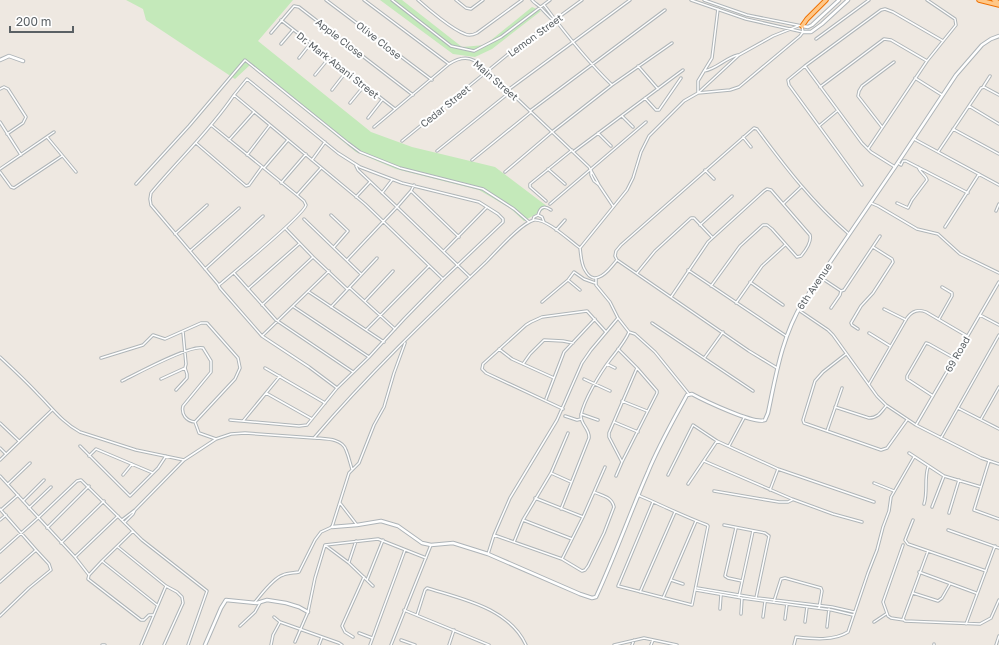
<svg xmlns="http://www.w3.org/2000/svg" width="999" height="645" viewBox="0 0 999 645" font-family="'Golos Text',sans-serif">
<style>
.green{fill:#c4e9ba}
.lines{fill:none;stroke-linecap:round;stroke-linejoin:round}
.street-casing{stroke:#afb5b8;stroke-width:3.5}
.secondary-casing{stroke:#aeb4b8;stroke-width:4.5}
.highway-casing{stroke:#ef7000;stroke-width:5.5}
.street{stroke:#fff;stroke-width:1.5}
.secondary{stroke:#fff;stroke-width:2.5}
.highway{stroke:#ffc787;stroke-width:3.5}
.labels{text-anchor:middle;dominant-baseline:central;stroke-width:4;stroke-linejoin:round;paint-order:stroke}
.street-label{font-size:10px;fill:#5a6064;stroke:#fff}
</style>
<rect width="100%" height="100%" fill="#eee8e1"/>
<path class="green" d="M126,0H293L258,41L371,132L412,147L495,167L548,207L524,221L510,208L479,190L396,169L356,152L250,65L235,79L146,20L143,9Z
M380,0H402L462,47L485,45L532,7L541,11L492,49L475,57L453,54Z"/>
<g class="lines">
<defs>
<path id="street" d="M326,0L432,80
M364,0L449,64
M392,0L451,46L474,51L501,37L550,0
M418,0C428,9 453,30 465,34C469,36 473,35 477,33L522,0
M456,0L466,8L471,9L483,0
M532,0C535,4 539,5 542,9C546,13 549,17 554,21
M691,0L746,19L803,32
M544,5C565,33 587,61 612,85
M281,20L395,109
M271,33L294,6L299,7L413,95
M816,39L869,0
M281,44L293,30
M299,58L310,44
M638,66L658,89
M805,66L862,143L871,152L895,167
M704,71C717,69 725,58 738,55
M315,75L329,58
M915,78L942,95
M820,87L884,39L891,40L927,61
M983,87L990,76
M0,89L4,87L8,89L26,117L23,123L7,134
M332,90L346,72
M508,90L630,0
M698,93L730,90L739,87L800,36L803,32L802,26L747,15L704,0
M698,93L739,55L773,36L798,26
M645,98L656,110H659L681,78
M350,103L364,86
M969,106L999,124
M530,111L665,10
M622,116L633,127
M368,118L382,100
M0,122L21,155
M211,125L297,195L304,201L306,205C304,215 232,274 219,285
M819,126L837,111
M374,127L449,64C466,53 475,59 488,71L589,167L597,181L599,185
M882,127L858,96L859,91L862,86L894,62
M953,129L999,154
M598,133L611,146
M47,137L76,172
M743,137L751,147
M914,139L999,185
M229,140L254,112
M402,141L507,55L582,0
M196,143L246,186L249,185L262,167
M868,149L927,61L956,25L955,19L927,0
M437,151L510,92
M573,152L683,70
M938,152L981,88L984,87L999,95
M247,155L270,125
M312,160L325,142
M472,160L531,112
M898,163L901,165L903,161H906L968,193
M356,166L358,170L397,207L411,191L414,185
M264,168L288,140
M0,169L54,132
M548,169L565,184
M591,170V175L594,181L599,185L613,206
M705,170L714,179
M0,172L11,187L14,188L62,156
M505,172L552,132L612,85L672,43
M281,183L306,154
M136,184L189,126L245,60L348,143L360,152L400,168L483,189L514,209L529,222
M862,185L789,85L788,80L805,66L881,10L885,9L893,12L943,41
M411,191L459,237
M382,193L392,180
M297,195L321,168
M356,197L370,182
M546,201L530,187V184L572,150
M871,203L878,206L917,229L938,234L960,254L999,273
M897,203L908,208L912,200L927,180C926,175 920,173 918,167
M550,204L646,122
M783,204L801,187
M996,211L999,204
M331,215L348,231L334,247
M538,215L542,217L544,222
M304,219L361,274
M533,220L534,217L538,215C540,207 544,205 551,210
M700,225L732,196
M945,227L979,174
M286,229L313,257L347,289L350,288L395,329
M556,230L565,220
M175,234L207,205
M580,248L627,190L633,178L641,152L649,136L684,101L698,93V81L712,58L718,9
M190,251L239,208
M444,251L487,207
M347,260L397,207L470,277
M205,269L263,216
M688,270L786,336
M234,273L276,320L353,372
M637,273L655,251L691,218H694L712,237
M820,277L841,291
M568,280L580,290
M750,282L783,305
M248,289L299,244
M309,292L384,342
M671,297L708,242L764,191L767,189L771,190L810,235C812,242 806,250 801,256L797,257L772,229L767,225H763L740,246L711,286
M365,301L393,271
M542,302L568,280L574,272L584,279L595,283
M736,303L762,266L785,245
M262,305L313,257
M294,307L369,357
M331,307L377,258
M831,308L840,295L841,291L844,290L880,236
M884,309L906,320
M800,311L828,330L833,335L877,396L886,405L916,425L981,458L999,464
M980,315L999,325
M939,319L952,296V293L942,287
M652,323L753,391
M858,329L852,325L851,323L861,306L873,293L893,262L892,259L873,247
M366,330L429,266
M629,332L635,334L655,352L689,394
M869,333L890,346
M262,336L329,271
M499,349L512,359L554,378
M618,349L637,368L657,391V393L622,462L609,437V433L637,368
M846,354L823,372L815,381L803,420L804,423L881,450L887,448L907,420
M0,357C13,369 26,381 38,394C52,408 63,423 80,432L136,450L184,460
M705,357L723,332
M101,358L143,345L153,335L165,339L201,323H207L238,358L240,368L235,379L195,422L199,433L216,439
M523,364L530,354L544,340L563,341L573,343
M607,364L615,368
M265,368L325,403
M777,368L749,351L617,260L615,256L616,251L621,245L754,128L757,129C786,168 812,202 849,234
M161,379L185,368L186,364L183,332
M584,379L610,391
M122,381C136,374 191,344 203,348L211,361V372L183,406C181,414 186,421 195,422
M869,384L907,318C912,311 919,309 926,312L967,336
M337,388L309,367L262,336L220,288L218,284L151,205L150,199L151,193C178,160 210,131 234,95L365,204L443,279
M176,390L187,378V374L185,368
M266,393L312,419
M933,396L907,379V376L926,343L929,344L954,358
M546,399L564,352L595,319
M622,401L647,411
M835,407L869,418C878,418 881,412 886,406
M958,408L999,429
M563,409L486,373L482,369L483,364L526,325L531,322L542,317L587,311L606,332
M581,414L598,420
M565,416L577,420L581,419
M981,419L999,387
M230,420L299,426L307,425L337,388L369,357L404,319L443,279L503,222V219L498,214L479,202L402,183L360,167L338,153L247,79L234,95
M243,421L280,376
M614,422L638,432
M0,423L19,441
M916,425L999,282
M827,431L842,388
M315,438C325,439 342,438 346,450C349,457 350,463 352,469
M941,438L999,335
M80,446L130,496L158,468L166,456
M729,446L744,418
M0,448L6,454
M909,453L944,476L981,487
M89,456L96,449L153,473
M0,460L52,410
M704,461L792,499L833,514L862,522
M989,461L974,510L999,519
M551,473L571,482
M123,475L132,464
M668,475L693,425L717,441L778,469L874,502
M0,476L75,557L89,575L102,561L133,531
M616,476L622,462
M874,483L894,491
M8,484L30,463
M688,484L717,441
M770,490L778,469
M714,491L779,502H788L792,500
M638,495C661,505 683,516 707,525L708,526L692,605L618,586L653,502
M535,498L583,517
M23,501L44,480
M340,503L357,525
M924,504C928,492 924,479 928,467
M932,507L944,476
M29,508L51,487
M0,509L36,550L0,582
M561,509L589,438C590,429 580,424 581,415C584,400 600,373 610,360C616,352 625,342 629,332L618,318
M1,510L18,495
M949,513L959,480
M0,520L6,515
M122,520L135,510L184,460L216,439L231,434L245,433L314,438C367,376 427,318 486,262C496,252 521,223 534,220C546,218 570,241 580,248C581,255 581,264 585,270C595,289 610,269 617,260
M523,520L572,539
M913,520L905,540L908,544L986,571
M125,522L133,514L135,510
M724,525L765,533L769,536L756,598
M47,528L89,486
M736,528L725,576L728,578L742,581
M948,530L999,548
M494,535L562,559L583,517L605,467
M514,542L523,520L551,473L568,433
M61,543L104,501
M325,545L349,563L373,586
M903,545L883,602L888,616L891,618L904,620
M118,547L166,586L177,592L182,597L183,603L164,645
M928,551L903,619L905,621L980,624L991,618L999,600
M0,552L38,518L77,481L81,480L142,540L207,591L188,645
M488,554L494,535L510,498L557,420L582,363L591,350L618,318L610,302L596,285V279
M75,557L118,516
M562,559L582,571L585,570L588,566L604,533L614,507C612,497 603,496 594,492
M102,561L157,605
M349,562L356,541
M919,572L976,593
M89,575L88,579L141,620H144L149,615H153
M367,580L383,540
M671,580L683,584
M697,588L757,598L832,607L854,612
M696,590L742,598L832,610L853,615
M640,592L675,512
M913,593L938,601L942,598L950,584
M739,596L753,531
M663,598L696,521
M774,601L781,579L785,578L821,588L822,591L819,608
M255,602C261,595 273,578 283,575C287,573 294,573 299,572L315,540L321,532L332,527L349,473L359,463L374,425L384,407L394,373L405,343
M720,609L721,595
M404,610L489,645
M741,614L742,598
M417,615L425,590L427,588C462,599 509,608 526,645
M0,616L29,588L51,570L49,564L36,550
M274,617L280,622L339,643L342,645
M763,617L765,602
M785,619L787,604
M805,622L807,607
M874,622L886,614
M966,624L995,546
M240,626L255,612L260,603
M827,627L829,609
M359,633L372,638
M353,637L345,632L342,626L364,577
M401,640L415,645
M295,642L308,612L315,578L325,545L378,539L426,558
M934,644V645
M102,645H105
M141,645L166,586
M271,645L273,635L280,622
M319,645L322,637
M370,645L405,550
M391,645L431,545
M449,645L454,630
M614,645L644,638L677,645
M632,645L634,640
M651,645L653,640
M794,645L796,637C813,639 834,641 848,632L868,573L877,550L883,527L889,511L891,497L914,457
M996,645L999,636"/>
<path id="secondary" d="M802,26L808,27L812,25L839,0
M803,32H811L822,24L848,0
M0,60L9,56L23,61
M332,527L357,525L381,521L398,526L422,543L431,545L453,543L488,554L580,594L592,598L596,597C615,556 630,513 648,472C659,445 673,421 687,395L692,394C703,400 755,425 765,420L768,413C776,375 782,336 803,302L895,167L956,75L982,45L991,39L999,36
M205,645L221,608L226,600L257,603L267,600L286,603L299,607L308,612"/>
<path id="highway" d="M979,0L999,5
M994,0L999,3
M802,26L807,19L826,0"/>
</defs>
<use href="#street" class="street-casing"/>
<use href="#secondary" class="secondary-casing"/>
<use href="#highway" class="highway-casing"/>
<use href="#street" class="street"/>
<use href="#secondary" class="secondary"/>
<use href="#highway" class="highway"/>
</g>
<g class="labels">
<g class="street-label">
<text transform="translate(535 35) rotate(-36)">Lemon Street</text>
<text transform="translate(340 38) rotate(38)">Apple Close</text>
<text transform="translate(379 40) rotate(38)">Olive Close</text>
<text transform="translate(338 65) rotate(38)">Dr. Mark Abani Street</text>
<text transform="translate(496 80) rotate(41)">Main Street</text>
<text transform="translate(445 106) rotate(-39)">Cedar Street</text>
<text transform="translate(814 286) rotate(-56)">6th Avenue</text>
<text transform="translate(957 354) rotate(-60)">69 Road</text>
</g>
</g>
<path d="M10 26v6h63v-6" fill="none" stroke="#5a6064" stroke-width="2"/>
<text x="16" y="26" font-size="12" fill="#5a6064" stroke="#ffffff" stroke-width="3" paint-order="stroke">200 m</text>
</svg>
